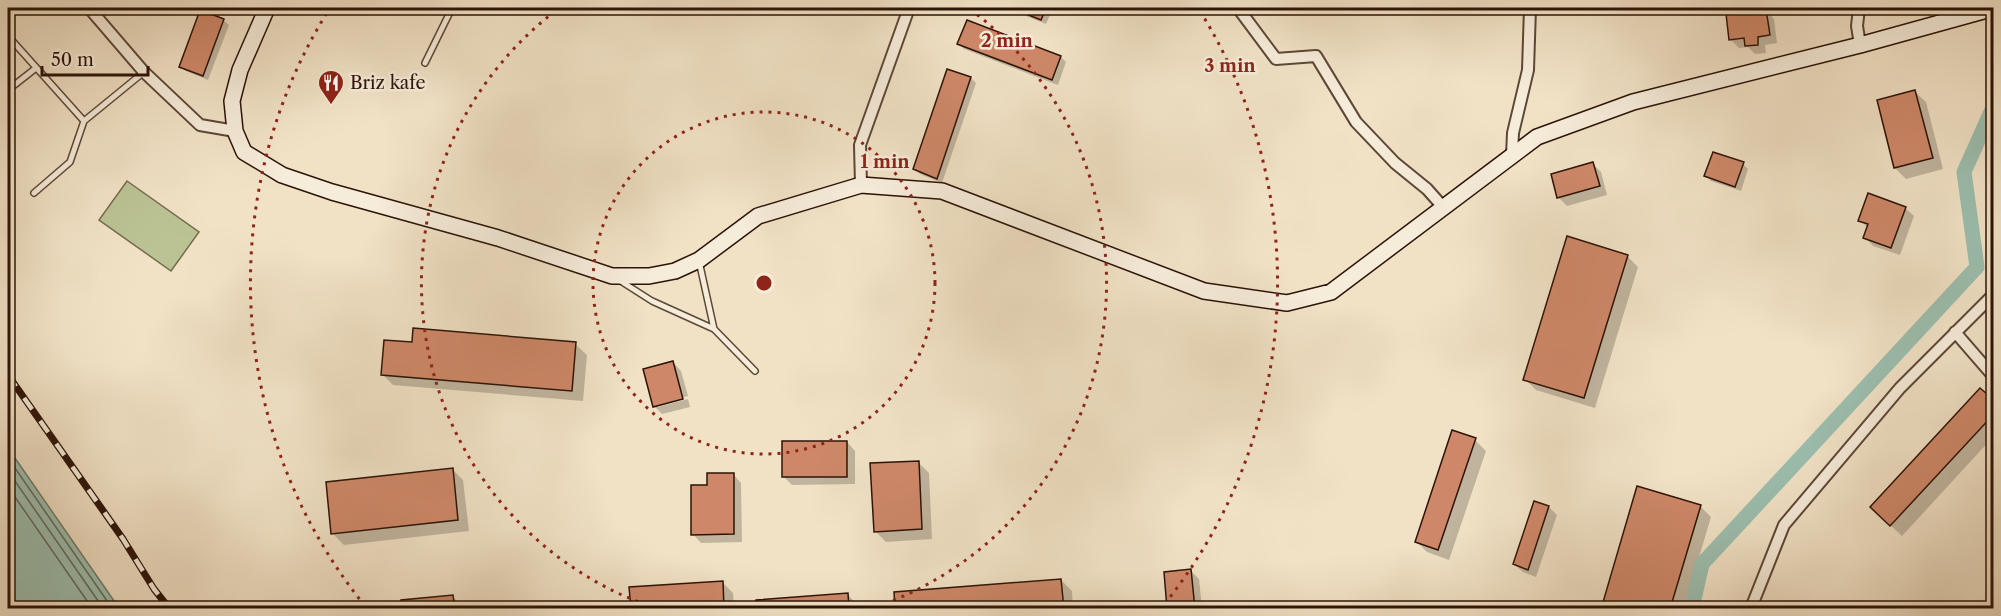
<svg xmlns="http://www.w3.org/2000/svg" width="2001" height="616" viewBox="0 0 2001 616" font-family="'Libre Caslon Text',serif">
<style>
.green{fill:#bbc394;stroke:#746b4e;stroke-width:1.5}
.water{fill:#9cbfaf;stroke:#6f7a6c;stroke-width:1.5}
.shadow{fill:#0003}
.lines{fill:none;stroke-linecap:round;stroke-linejoin:round}
.shore{stroke:#64695b;stroke-width:1.5}
.canal{stroke:#9cbfaf;stroke-width:15}
.building{fill:#ce8869;stroke:#2c1307;stroke-width:1.5}
.lane-casing{stroke:#5d4737;stroke-width:8}
.street-casing{stroke:#5d4737;stroke-width:14}
.secondary-casing{stroke:#2c1307;stroke-width:18}
.lane{stroke:#f6ecda;stroke-width:5}
.street{stroke:#f6ecda;stroke-width:10}
.secondary{stroke:#f6ecda;stroke-width:15}
.rail-casing{stroke:#2c1307;stroke-width:7}
.rail{stroke:#f6ecda;stroke-width:4.5;stroke-dasharray:14;stroke-linecap:butt}
.ring{fill:none;stroke:#8f2418;stroke-width:3;stroke-dasharray:3 6}
.labels{text-anchor:middle;dominant-baseline:central;stroke-width:5;stroke-linejoin:round;paint-order:stroke}
.poi-label{font-size:18px;fill:#2c1307;stroke:#f6ecda;text-anchor:start}
.centre{fill:#8f2418;stroke:#f6ecda;stroke-width:3}
.ring-label{font-size:18px;text-anchor:middle;font-weight:bold;fill:#8f2418;stroke:#f6ecda;stroke-width:5;stroke-linejoin:round;paint-order:stroke}
</style>
<rect width="100%" height="100%" fill="#f1e2c6"/>
<filter id="stains"><feTurbulence type="fractalNoise" baseFrequency=".00333" numOctaves="4"/><feColorMatrix values="0 0 0 0 .2 0 0 0 0 .09 0 0 0 0 .02 0 0 0 .5 -.17"/></filter>
<radialGradient id="worn" r=".72"><stop offset=".6" stop-color="#630" stop-opacity="0"/><stop offset="1" stop-color="#630" stop-opacity=".3"/></radialGradient>
<path class="green" d="M127,181L199,232L171,271L99,220Z"/>
<path class="water" d="M8,448L119,608H8Z"/>
<path class="shadow" d="M1006,8H1053L1046,24Z
M1766,10L1774,19L1777,43L1765,45L1766,53L1755,54L1748,47L1739,48L1731,40Z
M223,20L229,25L208,80L186,71L180,66Z
M959,44L1061,57L1066,62L1058,85L964,49Z
M947,71L971,78L976,83L942,183L920,174L914,168Z
M1914,91L1926,102L1943,169L1906,179L1895,168L1878,101Z
M1593,164L1601,172L1607,195L1567,206L1559,198L1553,175Z
M1743,164L1748,169L1741,191L1711,181L1706,175Z
M1905,208L1914,216L1900,255L1873,246L1865,237L1868,228L1860,220Z
M1627,256L1638,267L1595,408L1536,390L1525,379Z
M413,344H575L587,355L583,401L393,385L382,374Z
M673,362L681,371L688,396L658,404V407L688,399L690,407L662,414L654,406Z
M1994,402V436L1902,536L1883,518Z
M1475,440L1486,451L1449,560L1427,552L1416,541Z
M847,442L855,451V484L792,485L784,477Z
M918,462L929,473L932,539L886,542L875,531Z
M452,469L463,480L469,531L344,545L333,534Z
M733,474L741,483L742,542L701,543L693,534L709,486Z
M1700,506L1711,517L1684,608H1603Z
M1549,507L1557,515L1536,577L1523,572L1514,564Z
M1191,571L1199,579L1202,608H1169Z
M1061,580L1072,591L1073,608H897Z
M722,582L733,593L734,608H632Z
M848,595L859,606V608H766Z
M453,597L464,608H337Z"/>
<g class="lines">
<path class="shore" d="M8,458L112,608
M8,471L103,608
M8,487L92,608"/>
<path class="canal" d="M1692,608L1702,564L1977,267L1964,172L1994,105"/>
</g>
<path class="building" d="M1011,8H1046L1041,20Z
M1766,9L1770,35L1758,37V45L1745,46L1744,38L1729,40L1726,14Z
M200,10L224,19L203,76L179,67Z
M967,20L1061,56L1052,80L957,44Z
M947,69L971,77L937,179L913,169Z
M1915,90L1933,158L1894,168L1877,100Z
M1713,152L1744,162L1735,187L1704,176Z
M1593,162L1600,186L1557,198L1551,174Z
M1868,193L1906,207L1891,248L1863,238L1868,224L1858,221Z
M1567,236L1628,255L1584,398L1523,380Z
M413,328L576,342L572,391L381,375L384,340L412,342Z
M673,361L683,399L653,407L643,369Z
M1980,388L1994,400V414L1890,526L1870,507Z
M1452,430L1476,438L1438,550L1415,542Z
M782,441H847V477H782Z
M919,461L922,529L874,532L870,463Z
M453,468L458,520L331,534L326,482Z
M707,473H734V534L691,535V485H707Z
M1637,486L1701,505L1670,609H1601Z
M1534,501L1549,506L1528,570L1513,564Z
M1191,569L1195,609H1167L1164,572Z
M1061,579L1064,609H895L894,592Z
M723,581L724,609H631L629,587Z
M848,593L849,609H756V600Z
M453,595L455,609H402L401,600Z"/>
<g class="lines">
<defs>
<path id="lane" d="M8,36L84,121L144,72
M425,63L452,8
M8,90L36,68
M34,193L70,162L84,121
M699,261L714,329
M619,280L652,301L714,329L755,371"/>
<path id="street" d="M89,8L144,72L200,125L235,131
M1238,8L1276,59L1316,56L1356,122L1395,163L1427,189L1443,207
M1859,8L1857,26L1860,45
M1512,155L1513,133L1528,70L1530,8
M861,185L860,145L909,8
M1955,332L1994,377
M1751,608L1784,525L1900,388L1994,294"/>
<path id="secondary" d="M267,8L240,70L232,101L235,131L244,152L282,175L332,192L498,238L612,276H649L675,271L699,260L758,216L861,185L942,191L1204,291L1287,303L1331,292L1537,137L1633,102L1860,45L1994,8"/>
</defs>
<use href="#lane" class="lane-casing"/>
<use href="#street" class="street-casing"/>
<use href="#secondary" class="secondary-casing"/>
<use href="#lane" class="lane"/>
<use href="#street" class="street"/>
<use href="#secondary" class="secondary"/>
<defs>
<path id="rail" d="M8,375L123,539L154,589L169,608"/>
</defs>
<use href="#rail" class="rail-casing"/>
<use href="#rail" class="rail"/>
</g>
<g class="ring">
<circle cx="764" cy="283" r="171"/>
<path d="M655 608A343 343 0 0 1 558 9M970 9A343 343 0 0 1 873 608"/>
<path d="M365 606A514 514 0 0 1 328 11M1200 11A514 514 0 0 1 1163 606"/>
</g>
<defs>
<symbol id="restaurant-pin" viewBox="-11 -11 22 30"><path d="M0 17L-7.5 6A9.5 9.5 0 1 1 7.5 6Z" fill="#8f2418" stroke="#f6ecda"/><path d="M-5-6h1v4h1v-4h1v4h1v-4h1v5L-1.5 .5V6h-2V.5L-5-1ZM5-6V6H3V1.5H1.5Q1.5-4 5-6Z" fill="#fff"/></symbol>
</defs>
<g fill-rule="evenodd">
<use href="#restaurant-pin" x="316" y="68" width="30" height="40"/>
</g>
<g class="labels">
<g class="poi-label">
<text x="350" y="83">Briz kafe</text>
</g>
</g>
<circle cx="764" cy="283" r="9" class="centre"/>
<g class="ring-label">
<text x="1007" y="47">2 min</text>
<text x="1230" y="72">3 min</text>
<text x="885" y="168">1 min</text>
</g>
<rect width="2001" height="616" fill="none" stroke="#f1e2c6" stroke-width="30"/>
<rect x="9" y="9" width="1983" height="598" fill="none" stroke="#2c1307" stroke-width="3"/>
<rect x="15" y="15" width="1971" height="586" fill="none" stroke="#2c1307" stroke-width="1.5"/>
<path d="M42 66v9h106v-9" fill="none" stroke="#2c1307" stroke-width="3"/>
<text x="51" y="66" font-size="18" fill="#2c1307" stroke="#f6ecda" stroke-width="4.5" paint-order="stroke">50 m</text>
<rect width="100%" height="100%" filter="url(#stains)"/>
<rect width="100%" height="100%" fill="url(#worn)"/>
</svg>
